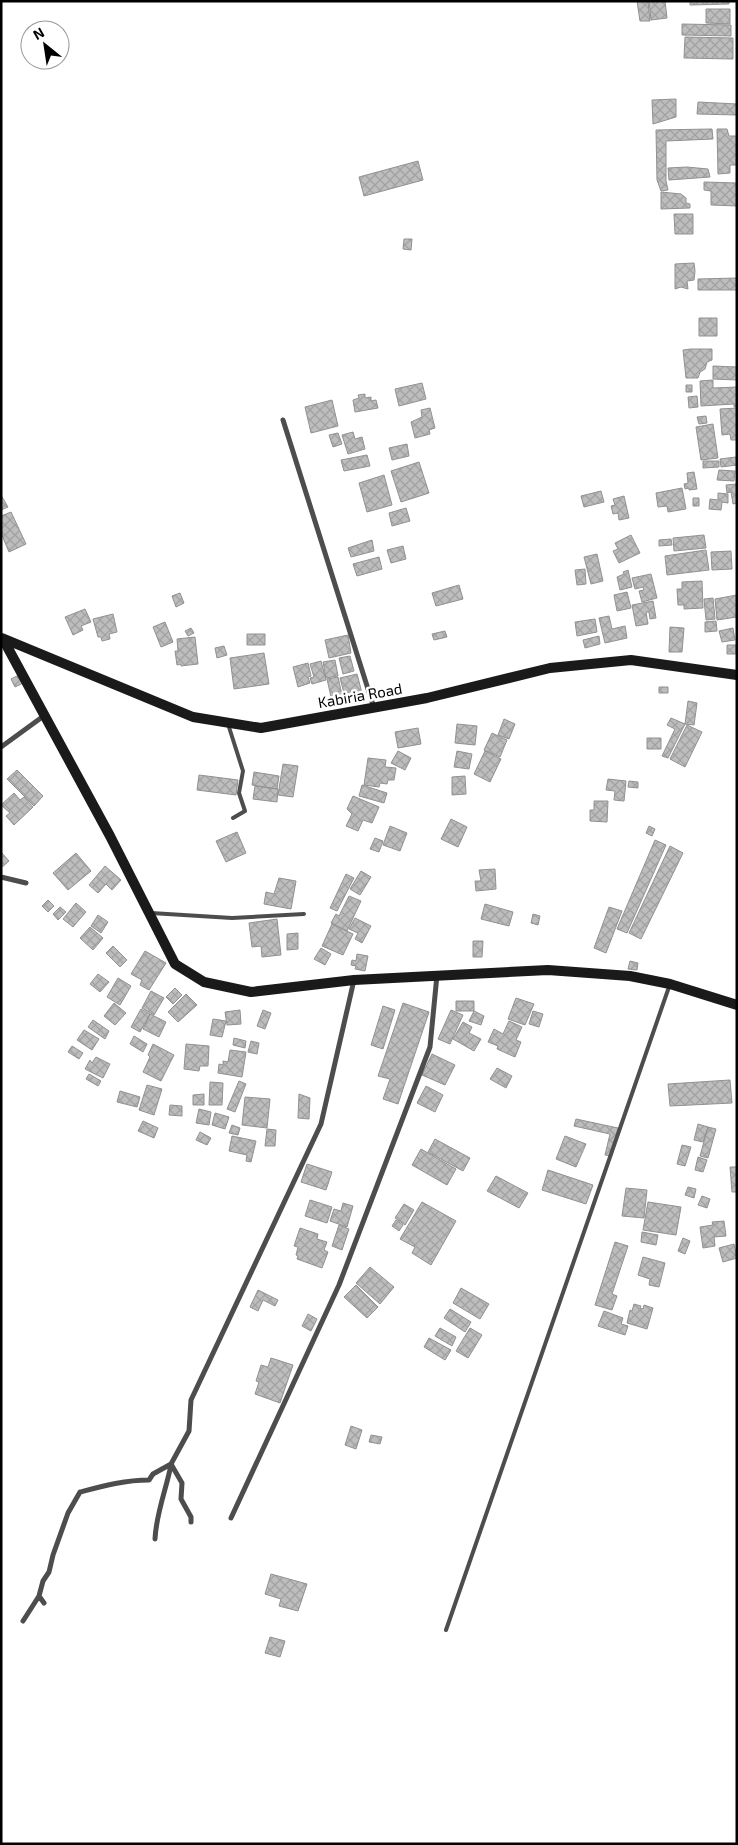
<svg xmlns="http://www.w3.org/2000/svg" width="738" height="1845" viewBox="0 0 738 1845" font-family="'Exo 2',sans-serif">
<style>
.building{fill:url(#building-cross-hatch);stroke:#919191}
.lines{fill:none;stroke-linecap:round;stroke-linejoin:round}
.lane{stroke:#4d4d4d;stroke-width:4}
.street{stroke:#4d4d4d;stroke-width:5}
.secondary{stroke:#1a1a1a;stroke-width:10}
.labels{text-anchor:middle;dominant-baseline:central;stroke-width:5;stroke-linejoin:round;paint-order:stroke}
.street-label{font-size:15px;fill:#000;stroke:#fff}
</style>
<defs>
<pattern id="building-cross-hatch" width="8" height="8" patternUnits="userSpaceOnUse" patternTransform="scale(1.25)"><rect width="8" height="8" fill="#bdbdbd"/><path d="M0 0l8 8M0 8l8-8" fill="none" stroke="#a1a1a1"/></pattern>
</defs>
<rect width="100%" height="100%" fill="#fff"/>
<path class="building" d="M637,1H648L650,21H640Z
M649,1H665L667,18L651,20Z
M690,1H729V4L690,5Z
M706,9H730V24L706,23Z
M682,24L731,25V36L682,35Z
M685,37L733,38V59L684,58Z
M676,99V117L653,124L652,100Z
M698,102L737,104V115L697,114Z
M712,129L713,139L666,141V181L668,190L661,191L657,180L656,130Z
M717,129H727L729,136H737V165H730V173L718,174Z
M418,161L423,180L364,196L359,177Z
M687,167L708,169L710,177L669,180L668,168Z
M704,182L737,183V206L711,205V191L704,190Z
M661,192L681,194L686,198V203L690,204V208L661,209Z
M674,214H693V234H675Z
M404,239H412L411,250L403,249Z
M694,263L695,271L694,280L687,281L688,289L681,287L675,289V264Z
M737,278V290H698V279Z
M699,318H717V336H699Z
M691,349H712V360L707,362L705,369L700,372L698,378H686L683,350Z
M713,366L737,367V380L713,379Z
M713,380V388L737,387V407H734V404L701,406L700,381Z
M422,383L426,399L399,406L395,389Z
M686,385H692V392H686Z
M365,394V398L371,397V401L376,400L378,408L355,412L353,400L359,398L358,395Z
M697,396L698,407L689,408L688,397Z
M332,400L338,426L311,433L305,407Z
M430,408L435,428L429,430L430,434L415,438L411,422L422,417L421,410Z
M737,408V440H731L730,434L722,435L720,409Z
M706,416L707,423L699,424L697,417Z
M713,424L718,458L701,460L696,427Z
M353,432L355,439L362,437L365,449L348,454L342,435Z
M338,433L342,444L333,447L329,435Z
M407,444L409,456L392,460L389,448Z
M367,455L370,466L344,471L341,460Z
M736,457L737,465L721,467L720,459Z
M703,461H719V467L703,468Z
M419,462L429,493L401,502L391,471Z
M719,470L735,471L734,481L717,480Z
M694,472L697,489L689,490V488L685,489L684,484L688,483L687,473Z
M384,475L392,505L367,512L359,483Z
M737,484V503L733,504L731,492L727,493L726,485Z
M682,488L686,509L668,512L667,506L658,507L656,493Z
M601,491L604,502L584,507L581,496Z
M718,493L728,494V503L722,502L721,510L709,509L710,499L718,500Z
M1,495L8,507L1,510Z
M624,496L629,518L619,520L618,513L613,514L611,506L615,505L613,499Z
M693,498H699V506H693Z
M406,508L410,521L392,526L389,513Z
M11,512L26,544L9,552L1,533V516Z
M631,535L640,553L619,563L613,551L618,549L615,543Z
M704,535L706,548L674,551L673,538Z
M671,539L672,545L659,546V540Z
M372,540L374,551L351,557L348,548Z
M403,546L406,559L391,563L387,550Z
M706,550L709,570L667,575L665,556Z
M731,551L732,569L712,570L711,552Z
M597,554L603,581L591,584L584,557Z
M379,557L382,569L357,576L353,564Z
M585,569L586,584L577,585L575,570Z
M628,570L632,587L620,590L617,577L624,574L623,572Z
M651,574L657,598L642,602L639,591L644,590L643,587L635,589L632,578Z
M702,581L703,608L684,609V605H678L677,589H682V582Z
M459,585L463,599L436,606L432,593Z
M627,592L631,608L617,611L614,595Z
M180,593L184,603L176,607L172,596Z
M737,595V617L717,620L715,599Z
M713,598L715,619L706,620L704,599Z
M653,601L656,618L650,619L649,612H646L648,624L636,626L632,605Z
M85,609L91,622L81,626L83,630L73,635L65,617Z
M113,614L117,632L109,634L110,639L102,641L101,637H98L93,619Z
M609,616L612,629L625,626L627,638L605,643L599,618Z
M595,619L597,632L577,636L575,622Z
M716,621L717,631L705,632V622Z
M165,622L173,642L161,647L153,627Z
M670,627L684,628L682,652H669Z
M191,628L194,633L188,636L185,631Z
M733,628L735,640L722,642L719,631Z
M445,631L447,637L434,640L432,634Z
M247,634H265V645H247Z
M348,635L351,653L329,658L325,640Z
M599,636L600,644L585,648L583,640Z
M195,637L198,664L181,666V664L177,665L175,651H178L177,639Z
M727,645H736V654H727Z
M224,646L227,655L217,658L215,648Z
M264,653L269,684L234,689L230,658Z
M350,656L354,671L343,674L339,658Z
M335,660L338,676L326,678L323,662Z
M321,661L326,680L312,684L310,678L314,677L310,664Z
M308,663L311,676L308,677L310,683L298,687L293,667Z
M357,674L362,693L345,697L340,678Z
M19,675L23,683L15,687L11,679Z
M338,677L342,695L331,697L327,679Z
M659,687H668V693H659Z
M688,701L697,703L694,725L685,724Z
M671,718L685,724L668,758L662,756L675,729L667,725Z
M504,719L515,724L509,739L498,735Z
M457,724L477,726L475,745L455,743Z
M687,725L702,732L685,767L670,759Z
M418,728L421,744L398,748L395,732Z
M492,733L507,740L500,757L484,750Z
M647,738H661V749H647Z
M398,751L411,758L405,770L391,763Z
M457,751L472,754L469,769L454,767Z
M485,751L501,759L490,782L474,774Z
M368,758L386,760L385,767L396,768L394,780H388L387,784L380,783L379,787L364,785Z
M283,764L298,766L293,797L278,795Z
M17,770L43,796L34,806L7,779Z
M254,772L279,776L277,789L252,785Z
M199,775L238,780L236,795L197,790Z
M465,776L466,794L452,795V777Z
M608,779L626,781L624,801L614,800L615,791L606,790Z
M629,781L638,782V788L628,787Z
M362,785L387,793L384,803L359,796Z
M255,786L278,789L277,802L253,799Z
M14,793L20,800L24,797L33,807L14,825L6,816L10,813L1,805Z
M353,796L379,807L372,823L363,820L358,831L346,826L352,814L347,809Z
M594,801H608L607,822L590,821V810H594Z
M451,819L467,827L458,847L441,839Z
M390,826L407,833L400,851L383,845Z
M649,826L655,829L652,836L646,833Z
M237,832L246,853L226,862L216,841Z
M375,838L383,841L379,852L370,849Z
M655,840L666,845L627,933L617,929Z
M670,846L683,853L641,939L629,933Z
M1,852L9,861L1,868Z
M76,853L91,871L68,890L53,873Z
M105,866L121,880L112,890L106,884L98,893L89,885Z
M495,869L496,889L476,891L475,881H481L479,870Z
M361,871L371,877L360,895L350,889Z
M346,874L354,878L337,911L330,908Z
M279,878L296,881L291,909L264,904L266,892L274,894Z
M349,896L361,901L347,931L331,923L336,914L339,916Z
M48,900L54,906L48,912L42,906Z
M76,903L86,912L73,927L63,919Z
M485,904L513,912L509,926L481,919Z
M60,907L66,912L58,920L53,914Z
M609,907L622,911L606,953L594,948Z
M533,914L540,916L538,925L531,923Z
M98,915L108,922L101,933L91,926Z
M355,918L371,926L362,943L355,939L358,933L349,929Z
M277,919L281,955L262,957L261,946L252,947L249,923Z
M332,924L353,934L343,955L322,946Z
M90,927L103,938L93,950L80,938Z
M298,933V949L287,950V934Z
M473,941H483L482,957H473Z
M113,946L127,960L120,967L106,953Z
M321,948L331,954L325,965L314,959Z
M145,951L166,963L149,990L140,985L142,980L131,974Z
M357,954L368,956L365,971L355,969L356,966L351,965L352,960L356,961Z
M630,961L638,963L637,970L628,969Z
M98,974L109,982L100,992L90,984Z
M118,978L131,986L120,1005L107,997Z
M175,988L182,995L173,1004L166,997Z
M151,991L164,998L154,1015L142,1008Z
M186,994L197,1005L178,1022L168,1012Z
M516,998L534,1004L525,1025L508,1019Z
M456,1001H474V1011H456Z
M114,1003L126,1013L115,1025L104,1016Z
M403,1003L429,1012L398,1104L383,1099L390,1079L378,1076Z
M383,1006L395,1010L383,1049L371,1045Z
M141,1009L150,1014L140,1032L131,1027Z
M240,1010L241,1024L227,1025L225,1012Z
M263,1010L271,1013L265,1029L257,1026Z
M451,1010L463,1015L450,1044L438,1039Z
M474,1011L484,1016L481,1025L469,1021Z
M533,1011L543,1014L539,1027L529,1024Z
M150,1014L166,1022L159,1037L143,1029Z
M213,1019L226,1021L222,1037L210,1035Z
M93,1020L109,1031L105,1039L88,1027Z
M509,1021L522,1027L516,1040L521,1042L515,1057L497,1049L498,1046L488,1042L494,1029L503,1034Z
M463,1022L472,1027L469,1033L481,1039L474,1051L453,1039Z
M84,1030L99,1039L92,1050L77,1040Z
M134,1036L147,1044L143,1052L130,1044Z
M234,1038L246,1041L245,1048L233,1045Z
M251,1041L259,1043L257,1054L248,1052Z
M153,1044L174,1055L161,1081L143,1072L150,1057L148,1055Z
M186,1044L209,1046L208,1066H200L199,1071L184,1069Z
M72,1046L83,1053L79,1059L68,1052Z
M230,1050L246,1052L242,1077L218,1073L219,1064L223,1065V1061L228,1062Z
M432,1054L455,1065L445,1085L422,1075Z
M96,1057L110,1064L103,1078L85,1069L90,1060L92,1063Z
M497,1068L512,1076L506,1088L490,1079Z
M89,1074L101,1081L98,1086L86,1079Z
M730,1080L732,1103L670,1106L668,1084Z
M239,1081L246,1084L235,1112L227,1109Z
M210,1082L223,1083L222,1105H209Z
M147,1085L162,1089L154,1115L139,1110Z
M426,1086L443,1095L435,1112L417,1103Z
M120,1091L140,1097L137,1107L117,1102Z
M204,1094V1105H193V1095Z
M299,1094L310,1098L309,1119L298,1118Z
M245,1097L270,1099L267,1128L242,1125Z
M170,1105L182,1106V1116L169,1115Z
M199,1109L211,1112L209,1125L196,1123Z
M215,1113L229,1117L225,1129L212,1125Z
M576,1119L618,1128L612,1156L605,1155L610,1134L574,1126Z
M143,1121L158,1128L154,1138L138,1131Z
M698,1124L708,1127L703,1142L694,1140Z
M232,1125L240,1128L238,1135L229,1133Z
M708,1127L716,1129L708,1158L700,1156Z
M267,1129L276,1130L275,1146H265Z
M200,1132L211,1138L207,1145L196,1140Z
M232,1136L256,1141L251,1162L246,1161L247,1155L229,1151Z
M565,1136L586,1144L576,1167L556,1159Z
M435,1139L470,1158L463,1171L428,1152Z
M682,1145L691,1147L685,1166L677,1164Z
M421,1149L456,1169L447,1185L412,1165Z
M698,1157L707,1160L703,1172L695,1170Z
M307,1164L332,1172L326,1190L301,1182Z
M730,1167H737V1192H732Z
M548,1170L593,1185L586,1204L542,1190Z
M496,1176L528,1193L519,1208L487,1191Z
M688,1187L696,1189L694,1198L685,1195Z
M626,1188L647,1190L644,1218L622,1216Z
M702,1196L710,1199L707,1208L698,1205Z
M310,1200L332,1207L327,1223L305,1216Z
M422,1202L456,1221L431,1265L412,1253L415,1247L400,1239Z
M648,1202L681,1207L676,1235L643,1230Z
M343,1203L353,1206L347,1227L330,1221L334,1209L341,1211Z
M404,1204L414,1210L405,1225L395,1218Z
M396,1220L403,1225L399,1231L392,1226Z
M724,1221L726,1236L714,1237L715,1246L703,1248L700,1227L713,1225L712,1222Z
M339,1225L349,1229L342,1250L332,1246Z
M300,1228L318,1234L317,1239L327,1242L324,1250L328,1252L322,1268L297,1259L298,1256L296,1255L298,1247L294,1246Z
M642,1232L658,1235L656,1245L641,1242Z
M683,1238L690,1241L685,1254L678,1251Z
M615,1242L628,1246L612,1294L617,1296L612,1310L595,1305Z
M734,1244L737,1258L723,1262L719,1248Z
M643,1257L665,1263L659,1287L649,1285L650,1279L638,1275Z
M370,1267L394,1287L380,1304L356,1283Z
M356,1285L378,1307L367,1318L344,1297Z
M461,1288L489,1304L480,1319L453,1303Z
M258,1290L278,1300L275,1306L263,1300L258,1311L250,1307Z
M634,1304L641,1306L640,1308L643,1309L644,1305L653,1308L647,1329L627,1323L630,1310L632,1311Z
M450,1309L471,1322L465,1332L444,1318Z
M604,1311L623,1318L621,1324L628,1326L625,1335L598,1326Z
M308,1314L317,1319L311,1331L302,1326Z
M440,1328L456,1337L452,1346L435,1336Z
M470,1328L482,1335L468,1358L456,1351Z
M429,1338L451,1350L445,1360L424,1347Z
M271,1358L293,1365L280,1403L255,1394L259,1382L256,1381L261,1365L268,1367Z
M351,1426L362,1430L356,1449L345,1445Z
M371,1435L382,1437L380,1444L369,1442Z
M271,1574L307,1584L298,1611L279,1606L281,1599L265,1594Z
M270,1637L285,1641L280,1657L265,1653Z"/>
<g class="lines">
<path class="lane" d="M228,724L243,771L239,793L245,811L233,818
M151,913L232,918L304,914
M446,1630L670,984"/>
<path class="street" d="M283,420L374,708
M1,747L45,715
M1,877L26,883
M231,1518L339,1285L430,1047L437,975
M191,1522V1517L181,1499L182,1483L171,1464L189,1431L191,1400L321,1124L354,980
M155,1539C156,1514 166,1490 171,1465
M44,1603L39,1596L43,1581L49,1572L53,1555L68,1513L80,1492C103,1486 125,1480 149,1480L153,1474L171,1464
M23,1621L39,1596"/>
<path class="secondary" d="M2,638L193,717L261,728L427,698L550,668L631,660L737,675
M3,639L110,836L175,964L204,982L251,992L354,980L548,970L630,976L670,984L737,1005"/>
</g>
<g class="labels">
<g class="street-label">
<text transform="translate(360 695) rotate(-10)">Kabiria Road</text>
</g>
</g>
<rect width="738" height="1845" fill="none" stroke="#000000" stroke-width="5"/>
<g transform="translate(45 45) rotate(330)"><circle r="24" fill="#ffffff" stroke="#999999"/>
<path d="M0-4L9 19L0 12L-9 19Z" fill="#000000"/>
<text y="-8" font-size="14" font-weight="bold" text-anchor="middle" fill="#000000">N</text>
</g>
</svg>
